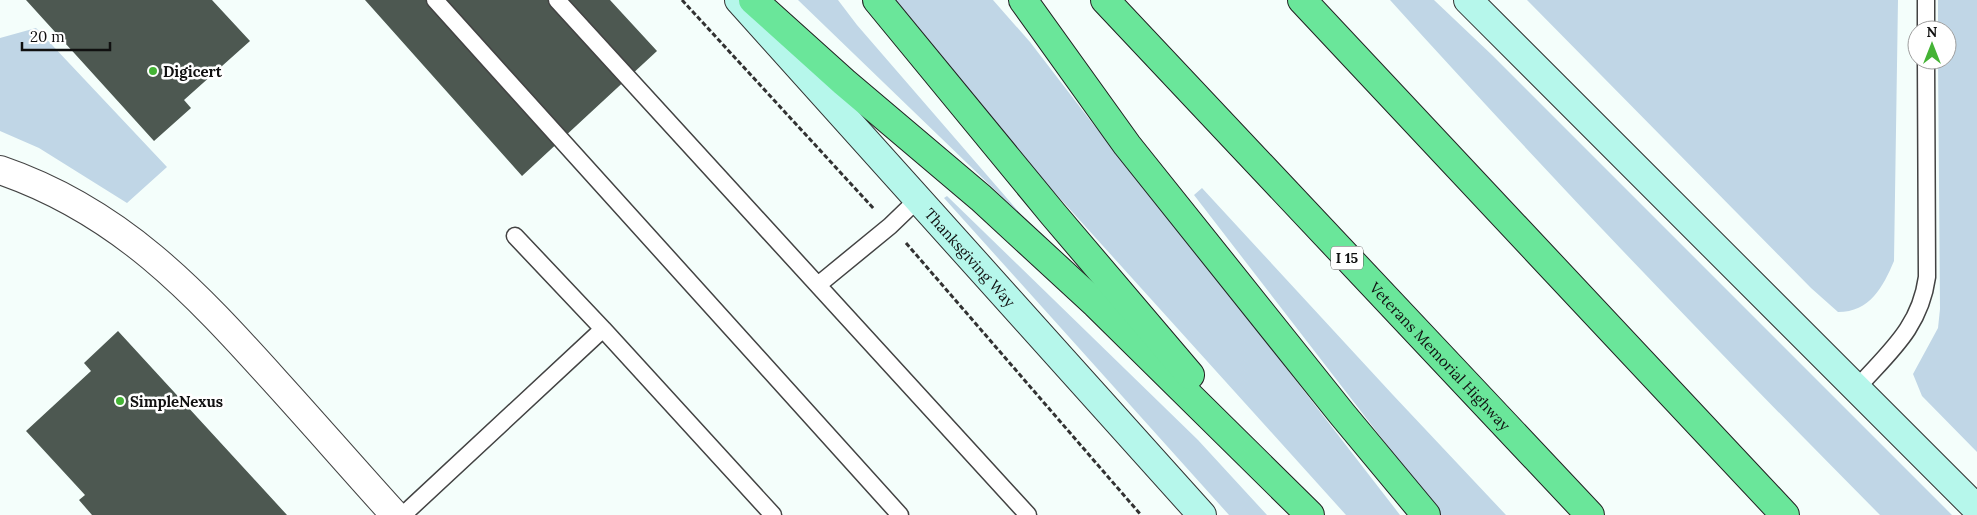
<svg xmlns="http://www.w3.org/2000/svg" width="1977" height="515" viewBox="0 0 1977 515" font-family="Lora,serif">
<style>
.green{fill:#c0d6e6}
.building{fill:#4d5851}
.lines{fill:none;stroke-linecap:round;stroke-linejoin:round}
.lane-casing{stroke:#434343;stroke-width:19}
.street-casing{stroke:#434343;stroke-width:30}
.secondary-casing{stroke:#323232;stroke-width:30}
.highway-casing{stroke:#212121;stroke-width:30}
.path{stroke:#323232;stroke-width:3;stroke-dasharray:5 2.5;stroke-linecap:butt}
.lane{stroke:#fff;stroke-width:16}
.street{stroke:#fff;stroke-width:28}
.secondary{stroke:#b6f7eb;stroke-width:28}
.highway{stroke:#6ae69a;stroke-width:28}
.poi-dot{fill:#44b335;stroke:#fff;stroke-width:2}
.labels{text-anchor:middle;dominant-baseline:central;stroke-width:5;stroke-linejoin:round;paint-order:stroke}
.shield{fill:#fff;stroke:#585858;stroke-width:1}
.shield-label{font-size:14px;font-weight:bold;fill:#101010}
.poi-label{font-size:15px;font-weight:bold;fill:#101010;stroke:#fff;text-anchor:start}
.street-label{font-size:15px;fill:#101010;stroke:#fff}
</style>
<rect width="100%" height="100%" fill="#f4fefb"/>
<path class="green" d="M798,0H838L857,25L1024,218Z
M888,0H993L1030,42L1093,124L1150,192L1400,515H1346L954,81Z
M1390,0H1434L1492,55L1952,515H1880C1713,347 1549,176 1390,0Z
M1527,0H1898L1894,261C1883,287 1870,312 1838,312L1811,288Z
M1938,0H1977V452L1922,396L1913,374L1938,328L1940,309L1938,60H1947V30H1938Z
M36,28L167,167L127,203L39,148L0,131V38Z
M1202,188L1393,395L1506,515H1441L1194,195Z
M947,196L1198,440L1267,515H1229L944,198Z"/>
<path class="building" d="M26,0H212L250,41L184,100L191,108L154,141Z
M365,0H610L657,51L522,176Z
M118,331L287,515H92L79,500L85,495L26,431L91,371L84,363Z"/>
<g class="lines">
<defs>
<path id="lane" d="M435,0L900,515
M557,0L1028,515
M1926,30V0
M818,285L890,226L918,199
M603,329L773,515
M1857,388C1889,352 1920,328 1927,277L1926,60
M403,515L603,329L515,236"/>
<path id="street" d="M0,170C120,211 194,291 276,382C316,426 355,471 395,515"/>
<g id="secondary">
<path id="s1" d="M739,0L1202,515"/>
<path d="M1468,0L1977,509"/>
</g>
<g id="highway">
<path d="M753,0L844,82L981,198L1096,304L1310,515"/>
<path d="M877,0L1053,214L1190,375"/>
<path d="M1023,0L1127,145L1342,414L1426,515"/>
<path id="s2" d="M1105,0L1590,515"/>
<path d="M1302,0L1785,515"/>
</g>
</defs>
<use href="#lane" class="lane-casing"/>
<use href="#street" class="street-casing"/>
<use href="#secondary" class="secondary-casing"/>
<use href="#highway" class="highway-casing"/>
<path class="path" d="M682,0L874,209
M906,243L1141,515"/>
<use href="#lane" class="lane"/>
<use href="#street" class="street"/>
<use href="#secondary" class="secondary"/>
<use href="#highway" class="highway"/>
</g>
<g class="poi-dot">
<circle cx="153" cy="71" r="5"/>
<circle cx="120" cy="401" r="5"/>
</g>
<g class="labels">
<rect class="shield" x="1331" y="246.5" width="32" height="23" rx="4"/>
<g class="shield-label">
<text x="1347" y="258">I 15</text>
</g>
<g class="poi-label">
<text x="163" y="71">Digicert</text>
<text x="130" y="401">SimpleNexus</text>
</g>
<g class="street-label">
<text stroke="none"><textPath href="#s1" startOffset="346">Thanksgiving Way</textPath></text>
<text stroke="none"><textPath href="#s2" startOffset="489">Veterans Memorial Highway</textPath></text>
</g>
</g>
<g transform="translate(1932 45)"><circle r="24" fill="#ffffff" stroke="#9f9f9f"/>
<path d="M0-4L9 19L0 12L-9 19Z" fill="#44b335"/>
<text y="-8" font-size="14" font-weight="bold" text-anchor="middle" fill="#101010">N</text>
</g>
<path d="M22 42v8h88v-8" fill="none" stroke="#101010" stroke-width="2.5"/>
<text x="30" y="42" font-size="15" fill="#101010" stroke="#ffffff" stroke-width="4" paint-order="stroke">20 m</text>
</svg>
